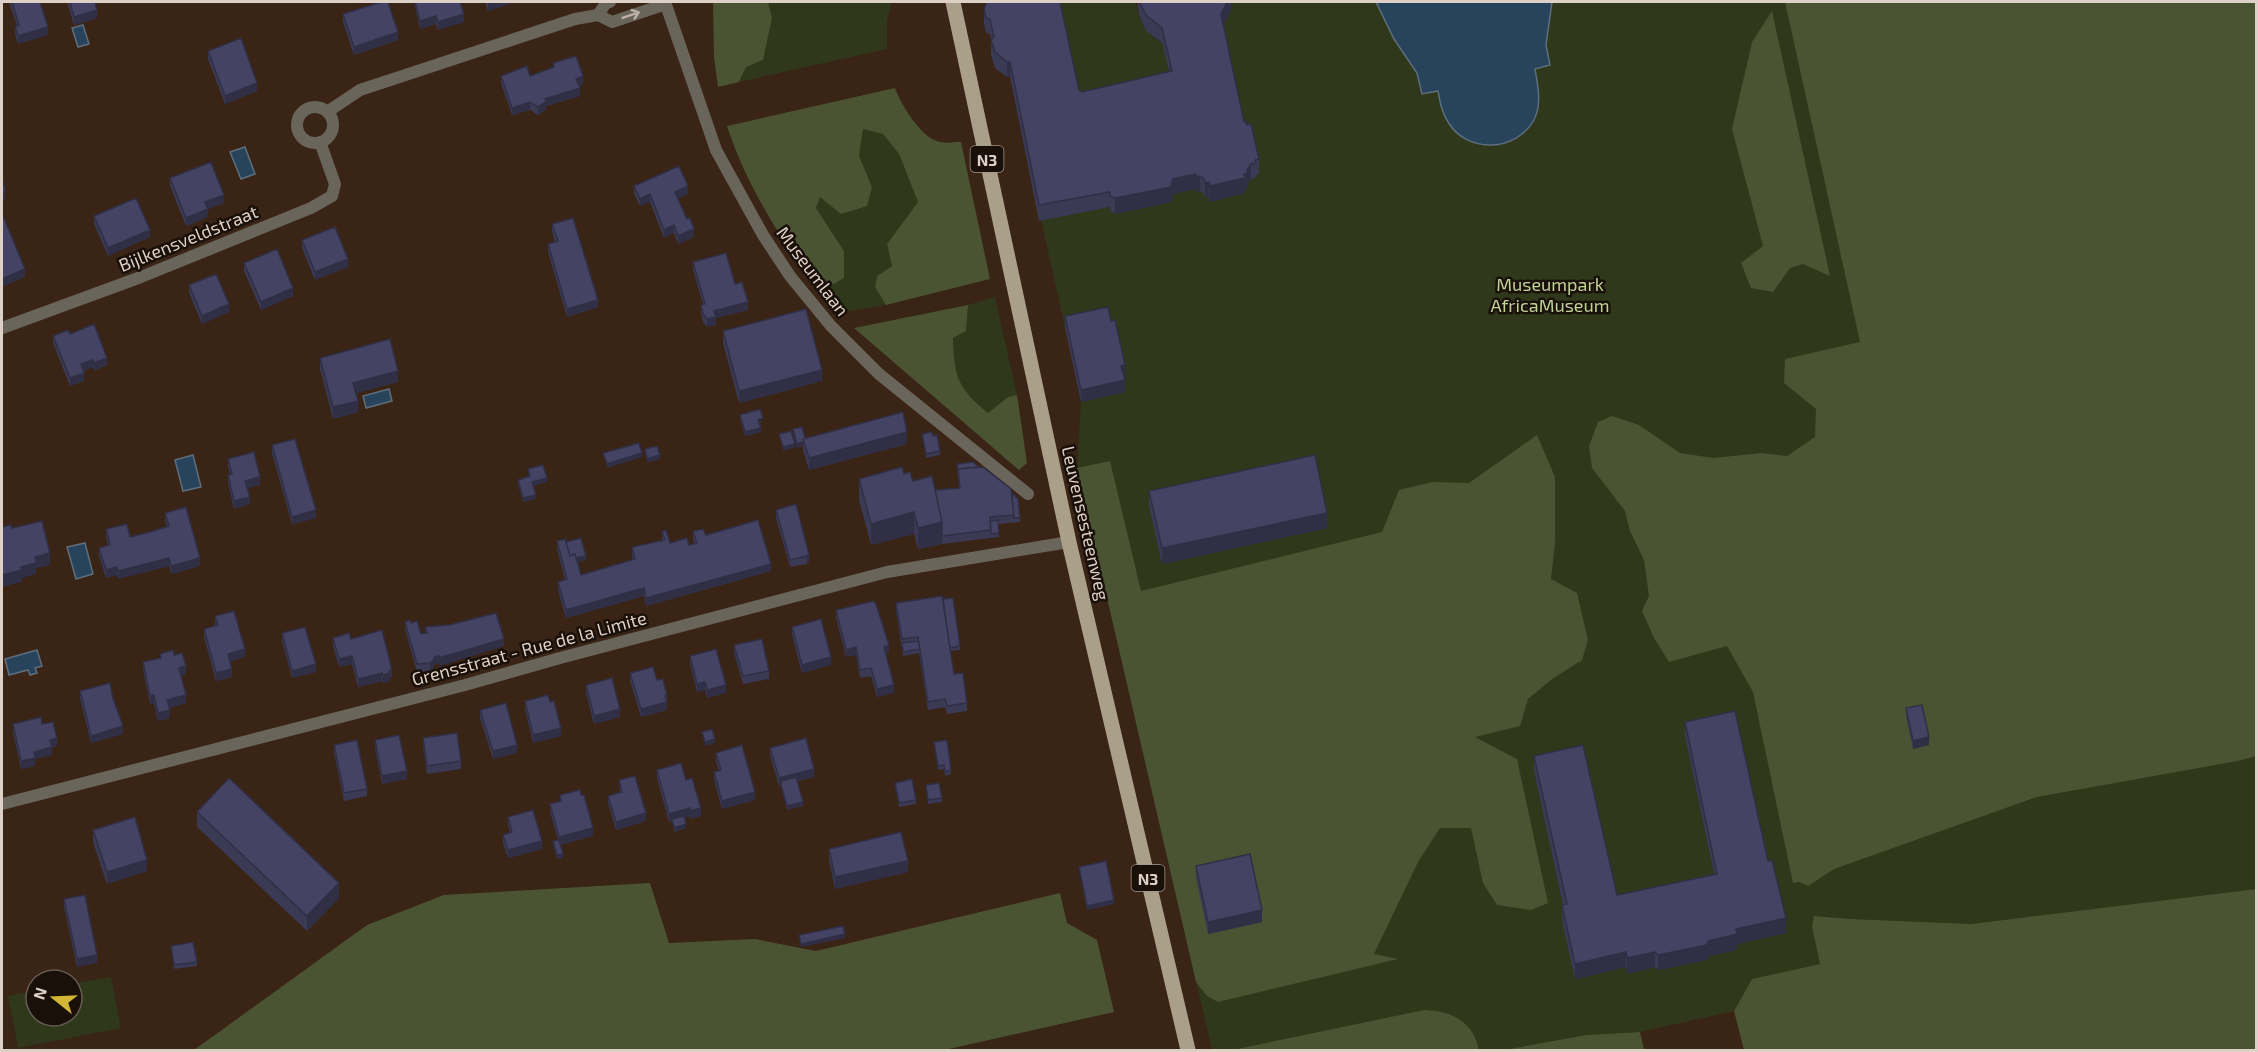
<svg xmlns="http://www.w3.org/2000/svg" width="2258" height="1052" viewBox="0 0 2258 1052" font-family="'Exo 2',sans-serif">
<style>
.green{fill:#2f381a;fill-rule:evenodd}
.forest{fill:#4a5432}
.water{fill:#28445d;stroke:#5e6e7c;stroke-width:1.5}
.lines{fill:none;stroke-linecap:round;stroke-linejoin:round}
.minor{stroke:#6a655a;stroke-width:12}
.tertiary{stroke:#6a655a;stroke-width:12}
.primary{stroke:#aa9f88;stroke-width:15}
.wall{fill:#3a3a55}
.shaded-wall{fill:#302f45}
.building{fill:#444363;stroke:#302f45;stroke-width:1.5}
.oneway{stroke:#bab0a6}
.labels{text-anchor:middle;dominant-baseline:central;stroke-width:5;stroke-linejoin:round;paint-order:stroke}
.shield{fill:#191009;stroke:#a2968d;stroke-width:1.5}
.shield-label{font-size:16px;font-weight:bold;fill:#ddd0c6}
.street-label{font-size:18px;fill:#ddd0c6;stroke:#191009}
.park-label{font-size:18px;fill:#bfd396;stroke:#191009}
</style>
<rect width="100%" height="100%" fill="#392415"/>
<path class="green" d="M768,2H892L887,21V49L739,82L746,67L763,60L772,18Z
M1056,2H1136C1138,16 1142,28 1154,38C1159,41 1162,42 1164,47L1172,86L1082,107Z
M1232,2H1785L1967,821L2037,797L2238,761L2256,756V889L1971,924L1851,919L1815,916L1812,927L1820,964L1752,979L1734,1011L1640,1032L1586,1035L1504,1050H1479C1473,1021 1452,1011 1424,1010L1232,1050H1212L1077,468L1081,402L1124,392L1121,378L1125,376L1108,319L1065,328L1041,220L1110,207V211L1115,214L1171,202L1173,194L1196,189L1197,192L1200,191L1204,194L1205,198L1209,197L1210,201L1244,189L1251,179L1255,178V175L1258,174L1247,140L1221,30L1227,20ZM1685,737L1737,950L1708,956L1706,960L1658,970L1655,967L1627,973L1626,967L1567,920L1717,889Z
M863,129L883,134L899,154L918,202L887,244L892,266L877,276L875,287L886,305L837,313L816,287L827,288L844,251L816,208L820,196L872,187L859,156Z
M995,297L1017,395L1008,397L988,413L960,386L955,367L953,338L966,331L968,305Z
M111,977L121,1028L18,1048L8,996L36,991V1016H72V984Z"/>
<path class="forest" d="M713,2H768L772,18L763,60L746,67L739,82L718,87L714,57Z
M1785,2H2256V756L2238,761L2037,797L1834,869L1808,886L1799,882L1793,883L1753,692L1727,646L1669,662L1654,638L1642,611L1649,596L1644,560L1630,531L1625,511L1592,468L1589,446L1598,422L1612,416L1639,425L1680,453L1713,458L1762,453L1787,456L1815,437L1816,409L1784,383L1785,359L1860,342Z
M1772,11L1830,276L1803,264L1790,268L1773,292L1751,288L1741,263L1763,246L1732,129L1752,42Z
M895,88C901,104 919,135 937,141C943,144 954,142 961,142L990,279L886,305L875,287L877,276L892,266L887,244L918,202L899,154L883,134L863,129L859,156L872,187L867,206L841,214L820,197L816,208L844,251V278L827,288L816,287C780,239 745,182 727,126Z
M968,305L966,331L953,338C955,379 956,385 988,413L1008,397L1017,395L1027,463L1019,470L854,328Z
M1537,435L1555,477V543L1551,579L1577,593L1588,640L1582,660L1552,679L1528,699L1520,726L1475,737L1517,759L1548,903L1531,910L1497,905L1483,883L1471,828H1440L1418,862L1374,954L1398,959L1218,1002L1207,996L1196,982L1077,468L1110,461L1141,591L1382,532L1399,490L1433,482L1469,483Z
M650,883L669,943L755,939L816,951L1060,893L1067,923L1097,940L1114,1012L944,1050H194L367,925L444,895Z
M2256,889V1050H1744L1734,1011L1752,979L1820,964L1812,927L1814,916L1851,919L1971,924Z
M1424,1010C1452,1011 1473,1021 1479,1050H1232Z
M1640,1032L1644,1050H1504L1586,1035Z"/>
<path class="water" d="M1376,2H1552L1546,45L1550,65L1535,69C1538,86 1542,104 1534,120C1516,152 1467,154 1448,122C1442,113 1440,102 1438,91L1422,94L1417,73L1394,39Z
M83,25L89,44L78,47L72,28Z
M245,147L255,174L241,179L230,152Z
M389,389L392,401L366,408L363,396Z
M193,455L201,487L183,491L175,460Z
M85,543L93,574L76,579L67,547Z
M37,650L42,666L35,668L37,673L30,675L28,670L9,675L5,659Z"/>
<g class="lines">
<path class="minor" d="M665,2L716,150L763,235L790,276L831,326L879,374L1028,494
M598,15L612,22L666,4
M297 125a18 18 0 1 1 36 0a18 18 0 1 1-36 0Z
M327,112L360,90L575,19L598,15L606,3L610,2
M2,328L141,277L311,208L332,196L335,184L320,142"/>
<path class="tertiary" d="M2,804L465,685L560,658L887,572L1069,542"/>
<path class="primary" d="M953,2L1069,542L1188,1050"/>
</g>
<path class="wall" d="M9,2H40L48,35L18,44L15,34V27L17,26Z
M67,2H95L97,18L74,25Z
M414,2H460L464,22L438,30L436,24L420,29Z
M485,2H515L488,11Z
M1137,2H1232V7L1224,25L1244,122L1247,125L1259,159V174L1256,175V178L1251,179L1248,183V188L1245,189V193L1210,202L1209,197L1205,198L1204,194L1200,191L1196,192V189L1173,194L1171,202L1115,214L1110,211V207L1039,221L1010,77H1007L995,68L991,55V39L990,34L986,33L984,24V9L1082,92L1169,71L1162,43L1146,31L1139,15Z
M343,14L398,40L354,55L343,22Z
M208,51L257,91L225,104L208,59Z
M553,63L583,84L579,86L580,96L546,106V110L538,115L530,110L512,115L501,83V76H530L553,67Z
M170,178L224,203L208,209V217L186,226L170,186Z
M634,186L688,194L678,198L694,237L678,244L674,233L664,238L650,202L640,206L634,194Z
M94,216L150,237L108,256L94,224Z
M552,224L598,307L567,317L548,252V244L555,242L552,231Z
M302,240L348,267L315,280L302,248Z
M693,262L735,284L748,310L716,318V325L707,327L703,322L701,313V305L703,304L693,270Z
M244,263L293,296L261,310L244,271Z
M189,285L229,312L202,324L189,293Z
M1065,316L1125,377H1124L1125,392L1081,402L1065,328Z
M723,331L822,381L739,403L723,343Z
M70,334L107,365L94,371L93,367L84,371V381L70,386L53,343V336Z
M320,358L398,382L356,393L358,412L333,419L320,369Z
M740,415L763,422L759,423L761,432L745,436L740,419Z
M793,429L805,438L907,444L809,470L803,450V446L797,448L793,433Z
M922,434L933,436L940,451V455L926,458Z
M272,445L316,518L292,524L272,453Z
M228,459L260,485L247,488L250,504L234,509L228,483V475L230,474L228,467Z
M957,468L1012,493L1020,518V522L998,524L999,537L942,544L918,549L914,534L871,545L859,500V479L904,474L913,481L935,490L959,488Z
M528,469L547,482L533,486L536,499L523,502L518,484V480L529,476Z
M1149,491L1327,528L1162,564L1149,506Z
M796,504L809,562L807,564L790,567L776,518V510Z
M165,513L200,566L171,574L169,566L118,579L117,575L106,578L99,556V548L108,546L106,537V529L130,537L167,527L165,520Z
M693,531L706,535L771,571L646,606L644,596L566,618L558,590V582L565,580L557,549V541L566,542L586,560L578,562L581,575L633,560L632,555V547L662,540V532L670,543L689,545L695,544L693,539Z
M943,599L960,646V650L951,651L954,674L967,703V711L947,714L945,707L928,710L919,653L903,656L896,611V603Z
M836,610L889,653L886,654L894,693L877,697L871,676L860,678L856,655L846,657L836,618Z
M215,616L245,657L230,661L232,677L216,681L204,637V629L215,626Z
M405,622L411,623L421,634L425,633V627L504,646L439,666V663L434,664V667L430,671L417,672L405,629Z
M792,627L831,665L802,673L792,635Z
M282,633L316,672L292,678L282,641Z
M333,638L351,639L392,678H390V681L383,683L382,681L358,687L352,664L339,667L333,646Z
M734,645L769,671V679L743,684L734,653Z
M160,654L174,655L186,674L181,675L186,703L169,708L170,718L158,721L154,703L150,704L143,670V662L160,658Z
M690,656L726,693L707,698L705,690L697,692L690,664Z
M630,673L657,680L667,696V710L641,717L630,681Z
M586,685L620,717L594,724L586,693Z
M80,691L113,698L123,734L91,743L80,699Z
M525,701L550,702L561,736L533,743L525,709Z
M1906,708L1929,745L1913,749L1906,716Z
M480,710L517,753L493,759L480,718Z
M1685,722L1768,861L1786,933L1737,944V950L1708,956L1707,960L1658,970L1655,967L1627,974L1626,967L1575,979L1562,921V905H1563L1534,771V756L1617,895L1714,874L1685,737Z
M13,724H42L57,746L52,747V755L35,759V766L21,769L13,732Z
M423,738L461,761V769L427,774L423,746Z
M375,740L407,779L382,784L375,748Z
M934,742L951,770V774L945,776L944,769L938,770Z
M334,745L367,789V796L344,801L334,753Z
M770,748L814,777L797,781L803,806L787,810L781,786H779L770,756Z
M716,753L755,800L722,809L714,780V772L719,771L716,761Z
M657,770L686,780L701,816L690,819V816L684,818L686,828L674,832L672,821L669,822L657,778Z
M619,780L646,821L616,830L608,803V796L620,792Z
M895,783L916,800V804L899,807Z
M926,785L942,798V802L928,804Z
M560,795L593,836L560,845L563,858L557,859L553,845V841L558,840L550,812V804L560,801Z
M197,812L339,898L307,931L197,827Z
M508,817L542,849L508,858L503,843V835L510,833L508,825Z
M93,830L147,871L107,884L93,842Z
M829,849L908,872L835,889L829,861Z
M1196,866L1262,922L1208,934L1196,878Z
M1079,867L1114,904L1087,910Z
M64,899L97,963L77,967L64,907Z
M171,946L197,962V966L174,969Z"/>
<path class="shaded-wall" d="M492,2H515L488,11V3Z
M1227,2H1232V7L1221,30V14Z
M97,10V18L74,25V17Z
M464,14V22L438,30V22Z
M436,16V24L420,29V21Z
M48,27V35L18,44V36Z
M398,32V40L354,55V47Z
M1007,62H1010V77H1007Z
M583,76V84L576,86V79Z
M257,83V91L225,104V96Z
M580,88V96L546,106V110L538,115V107L545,99Z
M530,102V110L512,115V108Z
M1251,164V179L1248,183V188L1245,189V193L1210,202V186L1244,174Z
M1196,174V189L1173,194L1171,202L1115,214V198L1173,179Z
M1200,176V191L1196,192V177Z
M1209,182V197L1205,198V183Z
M688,186V194L675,200V192Z
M5,191V199L2,200V192Z
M650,194V202L640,206V199Z
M224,195V203L205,210V202Z
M208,209V217L186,226V218Z
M674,225V233L664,238V230Z
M694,229V237L678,244V236Z
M150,230V237L108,256V248Z
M348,259V267L315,280V272Z
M25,269V277L2,287V279Z
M293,288V296L261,310V302Z
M598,300V307L567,317V309Z
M748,302V310L716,318V325L707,327V319L714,311Z
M229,304V312L202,324V316Z
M107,358V365L94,371V363Z
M93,360V367L81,372V364Z
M1125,365V377L1121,378V366Z
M822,370V381L739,403V391Z
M398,371V382L353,394V383Z
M84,373V381L70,386V378Z
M1125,380V392L1081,402V390Z
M358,401V412L333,419V407Z
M761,428V432L745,436V432Z
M907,432V444L809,470V458Z
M803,442V446L797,448V444Z
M795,444V448L783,451V447Z
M642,453V457L607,468V464Z
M660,455V459L647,463V459Z
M260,477V485L245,489V481Z
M547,478V482L532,486V482Z
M536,495V499L523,502V498Z
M250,497V504L234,509V501Z
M316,510V518L292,524V517Z
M914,512V534L871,545V524Z
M1327,513V528L1162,564V548Z
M942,522V544L918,549V528Z
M50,553V565L36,568V574L22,578V582L2,587V575L21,567L35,557Z
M809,554V562L807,564V556Z
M586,556V560L570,563V559Z
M169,558V566L118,579V571Z
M200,558V566L171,574V566Z
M771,564V571L646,606V598Z
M117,567V575L106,578V570Z
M644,588V596L566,618V610Z
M504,639V646L439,666V658Z
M889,645V653L884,655V647Z
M856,647V655L846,657V650Z
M245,649V657L228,662V654Z
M352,656V664L339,667V659Z
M439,656V663L434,664V667L430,671V663L434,657Z
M831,657V665L802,673V665Z
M316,664V672L292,678V671Z
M186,666V674L179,676V668Z
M232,669V677L216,681V673Z
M392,670V678H390V681L383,683V675L389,671Z
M382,673V681L358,687V679Z
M705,682V690L697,692V684Z
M726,685V693L707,698V690Z
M894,685V693L877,697V689Z
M154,695V703L150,704V696Z
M186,695V703L167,708V700Z
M667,702V710L641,717V709Z
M620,709V717L594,724V716Z
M170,710V718L158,721V713Z
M123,726V734L91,743V736Z
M561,728V736L533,743V735Z
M1929,737V745L1913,749V741Z
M57,738V746L52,747V755L35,759V766L21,769V761L50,740Z
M715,739V743L705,746V742Z
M517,745V753L493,759V751Z
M814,769V777L779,786V778Z
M407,771V779L382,784V776Z
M755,792V800L722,809V801Z
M803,802V806L787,810V806Z
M690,808V816L669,822V814Z
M701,808V816L690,819V811Z
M646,813V821L616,830V822Z
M686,824V828L674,832V828Z
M593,828V836L559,845V837Z
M542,841V849L508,858V850Z
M563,854V858L557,859V855Z
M147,860V871L107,884V872Z
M908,861V872L835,889V877Z
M339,883V898L307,931V916Z
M1114,900V904L1087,910V906Z
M1262,910V922L1208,934V922Z
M1786,918V933L1737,944V950L1708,956L1707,960L1658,970V955L1708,941L1736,929Z
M845,934V938L801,947V944Z
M1626,952V967L1575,979V964Z
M1655,952V967L1627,974V958Z
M97,955V963L77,967V959Z"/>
<path class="building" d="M12,2H40L48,27L18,36L15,27L19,25Z
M70,2H95L97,10L74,17Z
M381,2H388L398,32L354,47L343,14Z
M415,2H460L464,14L438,22L436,16L420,21Z
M987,2H1060L1079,90L1082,92L1172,71L1162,28L1146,15L1139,2H1227L1221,14L1244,122L1246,121L1247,125L1251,124L1259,159L1255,160L1256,163L1251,164L1247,170L1248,173L1244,174L1245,178L1210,186L1209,182L1205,183L1204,179L1200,176L1196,177V174L1173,179L1171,187L1115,198L1110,196V192L1039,205L1010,62H1007L995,52L991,40L994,37L990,19L986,18L984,9Z
M241,38L257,83L225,96L208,51Z
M576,56L583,76L576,79L580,88L545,99L546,102L538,107L530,102L512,108L501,76L527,66L530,76L554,67L553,63Z
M211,162L224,195L205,202L208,209L186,218L170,178Z
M679,166L688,186L675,192L687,219L690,218L694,229L678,236L674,225L664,230L650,194L640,199L634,186Z
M2,176L5,191L2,192Z
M136,198L150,230L108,248L94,216Z
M2,218H4L25,269L2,279Z
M573,218L598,300L567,309L548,244L558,241L552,224Z
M335,227L348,259L315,272L302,240Z
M277,249L293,288L261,302L244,263Z
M726,253L735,284L742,282L748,302L714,311L716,317L707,319L703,314L701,305L705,304L693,262Z
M216,274L229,304L202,316L189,285Z
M1108,307L1111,321L1115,320L1125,365L1121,366L1125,380L1081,390L1065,316Z
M806,309L822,370L739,391L723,331Z
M94,324L107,358L94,363L93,360L81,364L84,373L70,378L53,336L68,330L70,334Z
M390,339L398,371L353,383L358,401L333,407L320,358Z
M760,409L763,418L758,420L761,428L745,432L740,415Z
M903,412L907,432L809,458L803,439Z
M802,427L805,438L803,439V442L797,444L793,429Z
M791,431L795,444L783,447L779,434Z
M932,432L933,436L937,435L940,451L926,454L922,434Z
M295,439L316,510L292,517L272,445Z
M639,443L642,453L607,464L603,453Z
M657,446L660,455L647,459L645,449Z
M254,452L260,477L245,481L250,497L234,501L228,475L232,474L228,459Z
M1315,455L1327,513L1162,548L1149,491Z
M973,462L979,467L958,469V473L957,464Z
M543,465L547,478L532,482L536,495L523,498L518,480L530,476L528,469Z
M902,467L904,474L910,472L913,481L932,476L942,522L918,528L914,512L871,524L859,479Z
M983,467L1011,489L1014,515L990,517L991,530L942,536V522L935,490L960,488L958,469Z
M1012,493L1018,499L1020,518H1014Z
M796,504L809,554L807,556L790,560L776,510Z
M186,507L200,558L171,566L169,558L118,571L117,567L106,570L99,548L110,545L106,529L127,524L130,537L150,532L169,526L165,513Z
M758,520L771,564L646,598L644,588L566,610L558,582L567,579L557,541L565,539L570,556L575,554L581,575L635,559L632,547L665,540L662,532L666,530L670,543L687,538L689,545L697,543L693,531L703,529L706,535Z
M998,520L999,533L991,534L990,521Z
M42,521L50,553L35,557L36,563L21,567L22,570L2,575V527L11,525L12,528Z
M581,538L586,556L576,558L575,554L570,556L566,542Z
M942,596L954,674L963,673L967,703L947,706L945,699L928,702L918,637L902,639L896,603Z
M953,598L960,646L950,648L943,599Z
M873,601L876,604L889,645L884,647L894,685L877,689L871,668L860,670L856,647L846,650L836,610Z
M234,611L245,649L228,654L232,669L216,673L204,629L218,625L215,616Z
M496,613L504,639L439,658V656L434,657V659L430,663L417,664L405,622L410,620L411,623L417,621L421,634L427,633L425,627L449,625Z
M821,619L831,657L802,665L792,627Z
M305,627L316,664L292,671L282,633Z
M382,630L392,670L389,671L390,673L383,675L382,673L358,679L352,656L339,659L333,638L349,633L351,639Z
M762,639L769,671L743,676L734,645Z
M918,641L920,649L903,652L902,643Z
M716,649L726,685L707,690L705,682L697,684L690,656Z
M173,650L174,655L182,653L186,666L179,668L186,695L167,700L170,710L158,713L154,695L150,696L143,662L161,658L160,654Z
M653,667L657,680L663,679L667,696H665L667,702L641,709L630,673Z
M612,678L620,709L594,716L586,685Z
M110,683L113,698L123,726L91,736L80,691Z
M548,695L550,702L554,701L561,728L533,735L525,701Z
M506,703L517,745L493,751L480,710Z
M1922,705L1929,737L1913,741L1906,708Z
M1735,711L1768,861L1772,860L1786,918L1736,929L1737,934L1708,941L1707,945L1658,955L1655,952L1627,958L1626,952L1575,964L1562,905L1567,904L1534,756L1583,745L1617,895L1717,874L1685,722Z
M41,717L42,724L53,722L57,738L50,740L52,747L34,752L35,758L21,761L13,724Z
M712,729L715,739L705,742L702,732Z
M457,733L461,761L427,766L423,738Z
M399,735L407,771L382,776L375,740Z
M806,738L814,769L779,778L770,748Z
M357,740L367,789L344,793L334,745Z
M947,740L951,770L945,772L944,765L938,766L934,742Z
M742,745L755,792L722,801L714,772L721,770L716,753Z
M681,763L686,780L692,778L701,808L690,811V808L669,814L657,770Z
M635,776L646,813L616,822L608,796L622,792L619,780Z
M796,777L803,802L787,806L781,785L782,781Z
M229,778L339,883L307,916L197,812Z
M912,779L916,800L899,803L895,783Z
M939,783L942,798L928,800L926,785Z
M580,790L581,795H584L593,828L559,837L550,804L561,801L560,795Z
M533,810L542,841L508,850L503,835L512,832L508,817Z
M684,816L686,824L674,828L672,819Z
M135,817L147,860L107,872L93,830Z
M901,832L908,861L835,877L829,849Z
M559,840L563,854L557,855L553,841Z
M1250,854L1262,910L1208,922L1196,866Z
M1106,861L1114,900L1087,906L1079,867Z
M85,895L97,955L77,959L64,899Z
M843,926L845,934L801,944L799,935Z
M193,942L197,962L174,965L171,946Z"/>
<defs><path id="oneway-shaft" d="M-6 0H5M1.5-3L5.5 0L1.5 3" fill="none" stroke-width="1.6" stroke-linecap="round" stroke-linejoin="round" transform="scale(1.5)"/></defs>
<use class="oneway" href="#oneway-shaft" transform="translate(631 15) rotate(-19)"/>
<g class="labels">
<g class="shield">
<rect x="970.5" y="146" width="33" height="26" rx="4.5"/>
<rect x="1131.5" y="865" width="33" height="26" rx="4.5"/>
</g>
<g class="shield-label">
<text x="987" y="159">N3</text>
<text x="1148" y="878">N3</text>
</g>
<g class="street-label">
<text transform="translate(188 238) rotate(-22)">Bijlkensveldstraat</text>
<text transform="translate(813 271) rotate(53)">Museumlaan</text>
<text transform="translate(1086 523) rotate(77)">Leuvensesteenweg</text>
<text transform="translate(529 648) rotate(-15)">Grensstraat - Rue de la Limite</text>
</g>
<g class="park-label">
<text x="1550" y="284">Museumpark<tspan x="1550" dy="21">AfricaMuseum</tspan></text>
</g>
</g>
<rect width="2258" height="1052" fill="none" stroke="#ddd0c6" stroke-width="6"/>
<g transform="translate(54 998) rotate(288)"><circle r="28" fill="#191009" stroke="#675d55" stroke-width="1.5"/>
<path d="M0-4.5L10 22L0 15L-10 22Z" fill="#d3b635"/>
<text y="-9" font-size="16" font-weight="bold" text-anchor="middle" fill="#ddd0c6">N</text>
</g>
</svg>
